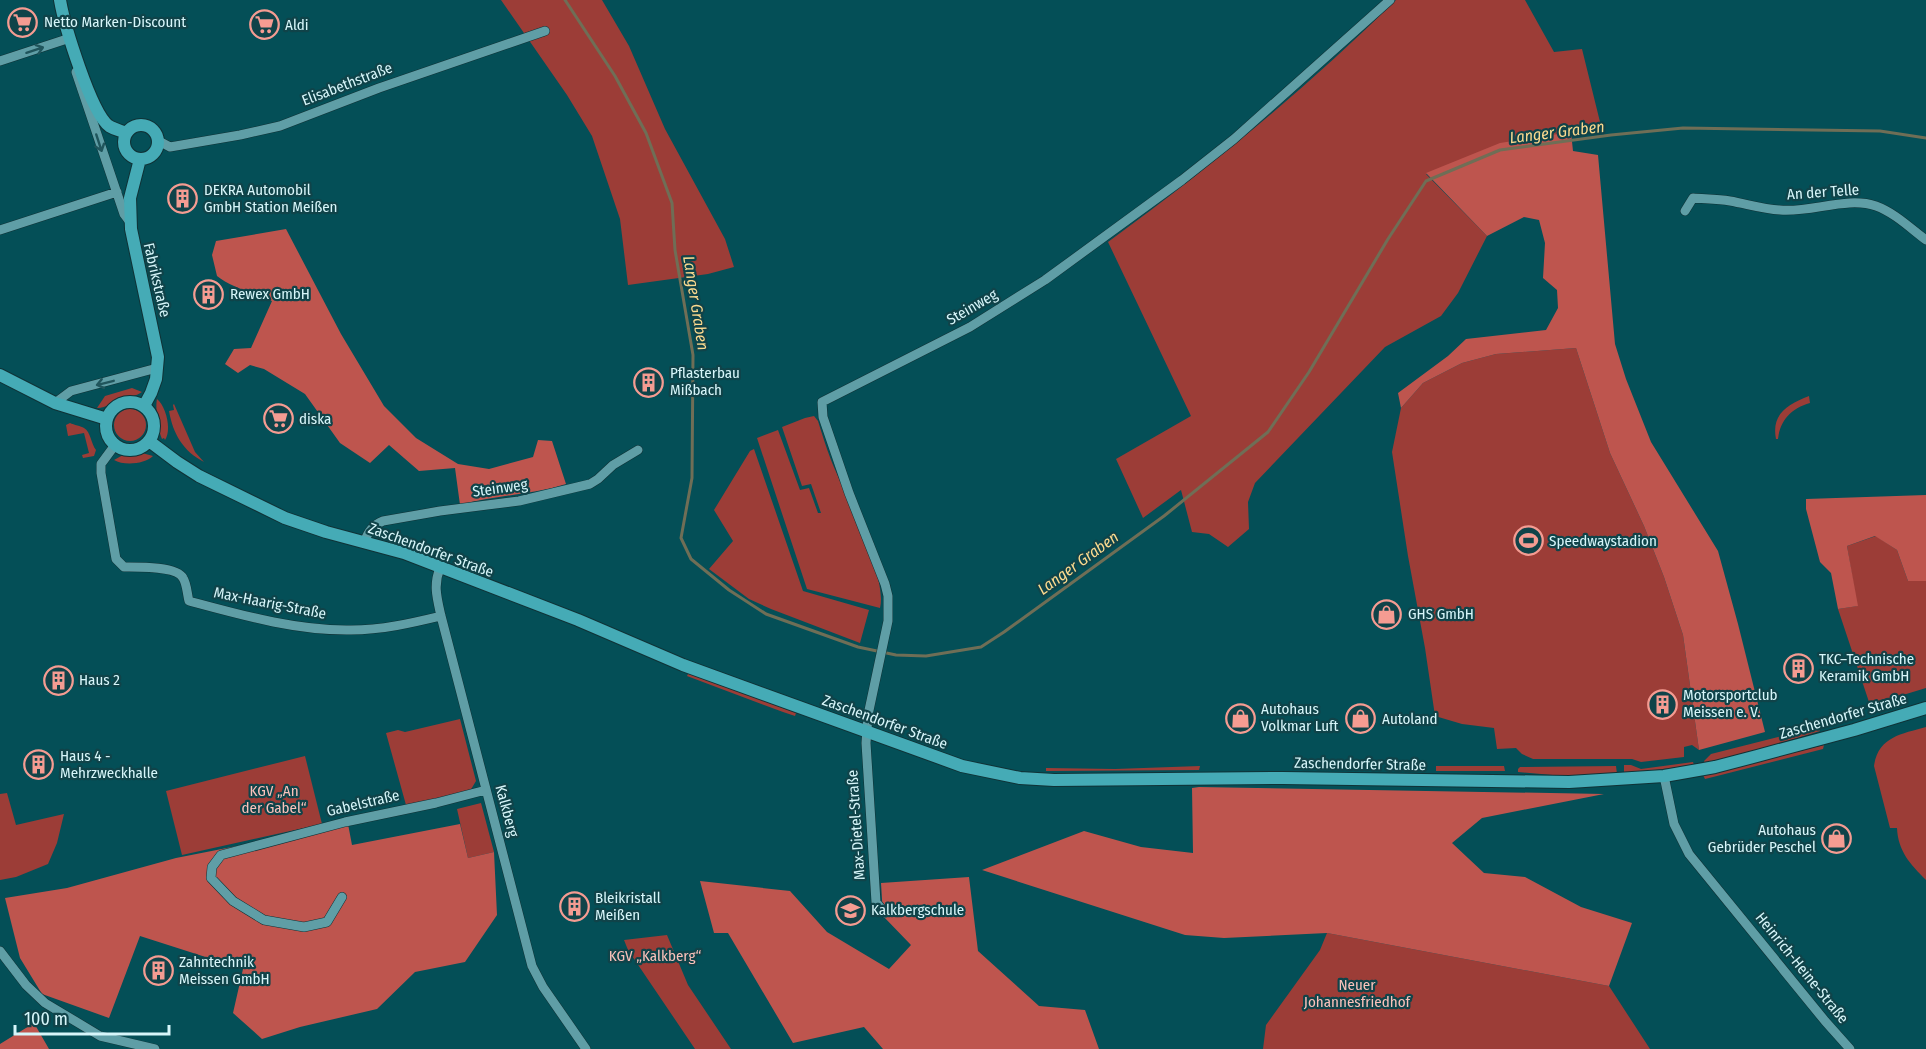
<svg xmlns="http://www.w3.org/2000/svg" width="1926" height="1049" viewBox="0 0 1926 1049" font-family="'Fira Sans Condensed',sans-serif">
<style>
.green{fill:#9c3d37}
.forest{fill:#be554e}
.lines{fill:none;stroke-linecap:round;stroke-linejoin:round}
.stream{stroke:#6f6e56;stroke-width:3}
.street-casing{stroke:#103236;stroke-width:10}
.secondary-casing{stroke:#103236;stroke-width:14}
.street{stroke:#5f9ea6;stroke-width:9}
.secondary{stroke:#45abb6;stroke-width:12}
.oneway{stroke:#20555c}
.labels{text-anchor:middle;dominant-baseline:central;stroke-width:4.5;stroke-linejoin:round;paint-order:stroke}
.poi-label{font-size:15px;fill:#d7f6fa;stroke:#104349;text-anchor:start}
.street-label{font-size:15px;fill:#d7f6fa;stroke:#104349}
.park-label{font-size:15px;fill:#fbc2bb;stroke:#104349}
.water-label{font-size:16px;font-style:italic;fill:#fbda8f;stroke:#104349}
</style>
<rect width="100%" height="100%" fill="#044f57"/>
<path class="green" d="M501,0H602L629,46L665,129L725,239L734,267L708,274L628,285L620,219L592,136L567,95Z
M1396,0H1525L1554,52L1582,49L1602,130L1571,132L1426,174L1487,236L1458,293L1441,316L1385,347L1255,483L1248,502L1249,529L1228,547L1209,534L1192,532L1181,490L1143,518L1116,459L1191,416L1108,242C1209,168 1307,88 1396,0Z
M1576,348L1610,453L1644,526L1664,577L1683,635L1699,750L1692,745L1684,747V757L1641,762L1632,759H1533L1522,754L1516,748L1497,749L1494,728L1462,724L1435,716L1425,648L1408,556L1392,452L1401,408L1423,383L1462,363L1496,354Z
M132,388L142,392C135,397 130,396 122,399C113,401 107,408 97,408L105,396Z
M1809,396L1810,403C1792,408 1780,420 1778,439H1776C1771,414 1788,404 1809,396Z
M157,399C166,406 172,430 165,440L164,438L162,439C158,430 155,408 157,399Z
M174,404L195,452L204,462C183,451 173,434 169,411L174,410L173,405Z
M114 425a16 16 0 1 1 32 0a16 16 0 1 1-32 0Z
M814,416L818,421C822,434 826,447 831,460C844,493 888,576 880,608L807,589L757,438L778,430L800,490L809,488L818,513H821L811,484L802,486L782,427L805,418Z
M70,423C74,425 81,426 84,428C91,432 91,444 96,450L94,456L83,458L82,455L89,453L84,433L68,436L66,425Z
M754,449L803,591L869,610L860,643L771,609L749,599L709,569L733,541L714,510L750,451Z
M142,453L153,456C145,464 124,466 114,460L123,455Z
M1876,536L1897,550L1908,581H1926V688L1870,705L1838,609L1857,606L1847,546Z
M689,672L796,713L795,716L783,712L687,676Z
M460,719L476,781L470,791L406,805L386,733L398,730L405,732Z
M1817,727L1820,731L1736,757L1705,764L1704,761L1711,754Z
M1926,727V880C1910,864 1898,851 1897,828H1890L1874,766C1878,737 1901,734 1926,727Z
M1824,745L1823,749L1721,775L1705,779L1703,775Z
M305,756L322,824L182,855L166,791Z
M1693,762L1694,765L1624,774V765H1631L1641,769Z
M1200,766L1199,770L1046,771V768L1115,769Z
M1436,766H1504L1505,771H1436Z
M1616,766L1617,774L1564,776L1518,772V769L1520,767Z
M7,793L16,825L64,814L57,843L48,864L16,877L0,880V794Z
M481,803L494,852L468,858L457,809Z
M1327,933L1609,986L1650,1049H1263L1266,1025L1320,950Z
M667,935L688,985L731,1049H695L628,950L624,940Z"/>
<path class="forest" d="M1571,132L1573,151L1598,155L1615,344L1626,379L1651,442L1718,551L1738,624L1765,732L1699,750L1683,635L1664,577L1644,526L1610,453L1576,348L1496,354L1462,363L1423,383L1401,408L1398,393L1448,356L1466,339L1546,330L1558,308L1557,290L1543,278L1545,243L1539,220L1524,217L1487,236L1426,173L1500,143Z
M286,229L341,334L384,406L416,438L458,464L489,469L533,457L538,440L552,441L566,484C532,495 495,495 460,505L455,468L419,471L389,445L370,463L340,443L305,394L264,369L250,365L238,373L225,364L234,349L251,348L272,301C255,293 230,287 217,276L212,255L216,241Z
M1926,495V581H1908L1897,550L1875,536L1847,546L1858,606L1838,609L1831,573L1820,562L1806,509V499Z
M1199,787L1604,794L1482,818L1452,843L1484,873L1525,877L1581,907L1632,923L1609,986L1327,933L1224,938L1185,935L982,870L1084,831L1141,847L1193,853L1192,788Z
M348,824L352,845L460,824L468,858L494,852L497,915L465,962L415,972L377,1009L300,1027L262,1039L233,1013L243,969L140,936L109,1018L42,994L20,958L5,898L67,888L176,858Z
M969,877L978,951L1039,1006L1085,1010L1099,1049H883L864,1027L793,1043L728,933H714L700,881L790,891L827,932L889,969L911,945L883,916L881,883Z
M34,1023L49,1049H0V1044Z"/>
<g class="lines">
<path class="stream" d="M565,0L615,76L646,133L672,203L675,250L693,355L692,478L681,538L691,559L729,590L766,614L858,647L896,655L926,656L981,647L1004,632L1164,516L1268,432L1309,372L1388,239L1426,181L1500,150L1611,135L1683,128L1880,131L1926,138"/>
<defs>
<path id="street" d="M0,61L70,38
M76,72L124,214L130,222
M157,140L170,147L240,135L280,126L379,88L545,31
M1685,211L1693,198C1705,199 1718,199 1730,201C1747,204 1763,209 1780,210C1811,213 1847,196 1876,206C1895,213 1910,228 1926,240
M0,230L117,192
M55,403L71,391L157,368
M115,445L101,464V473L116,559L124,567C137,567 177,566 183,578C187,584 187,594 189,601C241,615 297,631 351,630C382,630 412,623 441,616
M365,541C368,531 373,525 383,521L440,511L519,501L590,484L598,479L613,465L638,450
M440,568C433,585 437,598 441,616L532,966L543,987L586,1049
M1664,776L1674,824L1689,854L1825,1021L1850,1049
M342,897L327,922L304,927L264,920L233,901L211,878L212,867L221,855L345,822L436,803L486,790
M885,913L876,902L866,743L868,715L888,621V596L885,584L849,493L823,417L822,402L970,327L1045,280L1182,180L1234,139L1390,0
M0,951L26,985L45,1003L100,1036L155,1049"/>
<path id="secondary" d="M60,0C64,24 91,113 109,126C114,129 121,131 126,133
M124 142a17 17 0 1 1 34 0a17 17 0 1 1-34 0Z
M140,159L130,198L131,229L158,357L156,379L151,393L144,406
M0,375L55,403L107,419
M106 426a24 24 0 1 1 48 0a24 24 0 1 1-48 0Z
M149,441L177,462L199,476L285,518L326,532L404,553L578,620L683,665L962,766L1020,778L1054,780L1283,778L1569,782L1664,776L1715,767L1757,756L1854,730L1926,708"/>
</defs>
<use href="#street" class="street-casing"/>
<use href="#secondary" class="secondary-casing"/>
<use href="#street" class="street"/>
<use href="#secondary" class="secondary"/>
</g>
<defs><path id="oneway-shaft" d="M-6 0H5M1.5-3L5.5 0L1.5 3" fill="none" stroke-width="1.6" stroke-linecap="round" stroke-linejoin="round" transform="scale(1.5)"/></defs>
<g class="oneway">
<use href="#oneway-shaft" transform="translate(35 50) rotate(-18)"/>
<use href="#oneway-shaft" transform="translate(99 143) rotate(72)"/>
<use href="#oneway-shaft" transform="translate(105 383) rotate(166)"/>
</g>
<defs>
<symbol id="supermarket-ring" viewBox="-11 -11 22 22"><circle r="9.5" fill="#104349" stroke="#f59c92" stroke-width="1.5"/><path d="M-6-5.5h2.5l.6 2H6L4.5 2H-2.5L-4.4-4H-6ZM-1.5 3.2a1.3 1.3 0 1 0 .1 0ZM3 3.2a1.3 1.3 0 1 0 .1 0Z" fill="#f59c92"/></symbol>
<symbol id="building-ring" viewBox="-11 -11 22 22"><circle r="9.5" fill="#104349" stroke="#f59c92" stroke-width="1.5"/><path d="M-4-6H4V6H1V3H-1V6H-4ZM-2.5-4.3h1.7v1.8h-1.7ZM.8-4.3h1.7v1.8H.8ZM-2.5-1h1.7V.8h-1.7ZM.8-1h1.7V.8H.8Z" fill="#f59c92"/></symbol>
<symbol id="stadium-ring" viewBox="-11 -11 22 22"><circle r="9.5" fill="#104349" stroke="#f59c92" stroke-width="1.5"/><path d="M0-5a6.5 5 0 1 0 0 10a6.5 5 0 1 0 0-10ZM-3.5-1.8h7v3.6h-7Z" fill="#f59c92"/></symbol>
<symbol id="shop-ring" viewBox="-11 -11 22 22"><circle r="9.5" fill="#104349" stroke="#f59c92" stroke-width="1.5"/><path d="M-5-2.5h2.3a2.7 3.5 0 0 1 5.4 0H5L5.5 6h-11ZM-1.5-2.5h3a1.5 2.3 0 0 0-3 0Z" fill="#f59c92"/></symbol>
<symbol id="school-ring" viewBox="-11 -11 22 22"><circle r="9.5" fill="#104349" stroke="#f59c92" stroke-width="1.5"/><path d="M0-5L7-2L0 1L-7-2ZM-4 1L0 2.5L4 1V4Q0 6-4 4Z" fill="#f59c92"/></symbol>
</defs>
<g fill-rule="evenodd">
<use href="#supermarket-ring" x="6" y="6" width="33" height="33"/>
<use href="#supermarket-ring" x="248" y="8" width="33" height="33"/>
<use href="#building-ring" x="166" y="182" width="33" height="33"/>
<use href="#building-ring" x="192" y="278" width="33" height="33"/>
<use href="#building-ring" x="632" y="366" width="33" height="33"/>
<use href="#supermarket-ring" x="262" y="402" width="33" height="33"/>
<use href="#stadium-ring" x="1512" y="524" width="33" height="33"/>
<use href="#shop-ring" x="1370" y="598" width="33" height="33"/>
<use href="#building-ring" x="1782" y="652" width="33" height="33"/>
<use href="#building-ring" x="42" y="664" width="33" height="33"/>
<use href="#building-ring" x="1646" y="688" width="33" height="33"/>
<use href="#shop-ring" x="1224" y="702" width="33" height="33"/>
<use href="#shop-ring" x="1344" y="702" width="33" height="33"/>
<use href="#building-ring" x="22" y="748" width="33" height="33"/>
<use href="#shop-ring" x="1820" y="822" width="33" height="33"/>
<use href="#building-ring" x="558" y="890" width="33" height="33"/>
<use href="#school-ring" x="834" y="894" width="33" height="33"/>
<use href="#building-ring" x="142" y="954" width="33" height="33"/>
</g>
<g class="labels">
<g class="poi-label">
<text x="44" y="22">Netto Marken-Discount</text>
<text x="285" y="25">Aldi</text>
<text x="204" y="190">DEKRA Automobil<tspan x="204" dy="17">GmbH Station Meißen</tspan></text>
<text x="230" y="294">Rewex GmbH</text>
<text x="670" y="373">Pflasterbau<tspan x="670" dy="17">Mißbach</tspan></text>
<text x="299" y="419">diska</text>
<text x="1549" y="541">Speedwaystadion</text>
<text x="1408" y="614">GHS GmbH</text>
<text x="1819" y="659">TKC–Technische<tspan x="1819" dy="17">Keramik GmbH</tspan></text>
<text x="79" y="680">Haus 2</text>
<text x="1683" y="695">Motorsportclub<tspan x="1683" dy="17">Meissen e. V.</tspan></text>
<text x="1261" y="709">Autohaus<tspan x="1261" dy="17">Volkmar Luft</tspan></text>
<text x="1382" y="719">Autoland</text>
<text x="60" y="756">Haus 4 -<tspan x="60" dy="17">Mehrzweckhalle</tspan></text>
<text x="1816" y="830" text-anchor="end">Autohaus<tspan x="1816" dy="17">Gebrüder Peschel</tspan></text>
<text x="595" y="898">Bleikristall<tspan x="595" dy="17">Meißen</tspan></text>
<text x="871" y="910">Kalkbergschule</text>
<text x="179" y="962">Zahntechnik<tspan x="179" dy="17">Meissen GmbH</tspan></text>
</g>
<g class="street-label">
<text transform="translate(347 84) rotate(-21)">Elisabethstraße</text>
<text transform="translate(1823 192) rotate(-4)">An der Telle</text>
<text transform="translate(157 280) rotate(77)">Fabrikstraße</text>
<text transform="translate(972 307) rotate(-30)">Steinweg</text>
<text transform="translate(500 488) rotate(-8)">Steinweg</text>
<text transform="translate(431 550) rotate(20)">Zaschendorfer Straße</text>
<text transform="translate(270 603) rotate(11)">Max-Haarig-Straße</text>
<text transform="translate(1843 716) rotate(-16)">Zaschendorfer Straße</text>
<text transform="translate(885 722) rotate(20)">Zaschendorfer Straße</text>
<text transform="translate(1360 764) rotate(1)">Zaschendorfer Straße</text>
<text transform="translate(363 803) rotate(-13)">Gabelstraße</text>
<text transform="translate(507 811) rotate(75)">Kalkberg</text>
<text transform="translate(856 825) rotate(-94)">Max-Dietel-Straße</text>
<text transform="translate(1802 968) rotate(51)">Heinrich-Heine-Straße</text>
</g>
<g class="park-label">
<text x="274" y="791">KGV „An<tspan x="274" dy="17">der Gabel“</tspan></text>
<text x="655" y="956">KGV „Kalkberg“</text>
<text x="1357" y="985">Neuer<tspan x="1357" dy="17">Johannesfriedhof</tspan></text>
</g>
<g class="water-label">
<text transform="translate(1557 132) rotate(-7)">Langer Graben</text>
<text transform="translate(696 303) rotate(81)">Langer Graben</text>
<text transform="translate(1078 563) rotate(-36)">Langer Graben</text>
</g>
</g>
<path d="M15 1025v9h154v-9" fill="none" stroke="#d7f6fa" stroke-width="3"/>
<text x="24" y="1025" font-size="18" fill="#d7f6fa" stroke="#104349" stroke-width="4.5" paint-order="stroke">100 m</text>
</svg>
